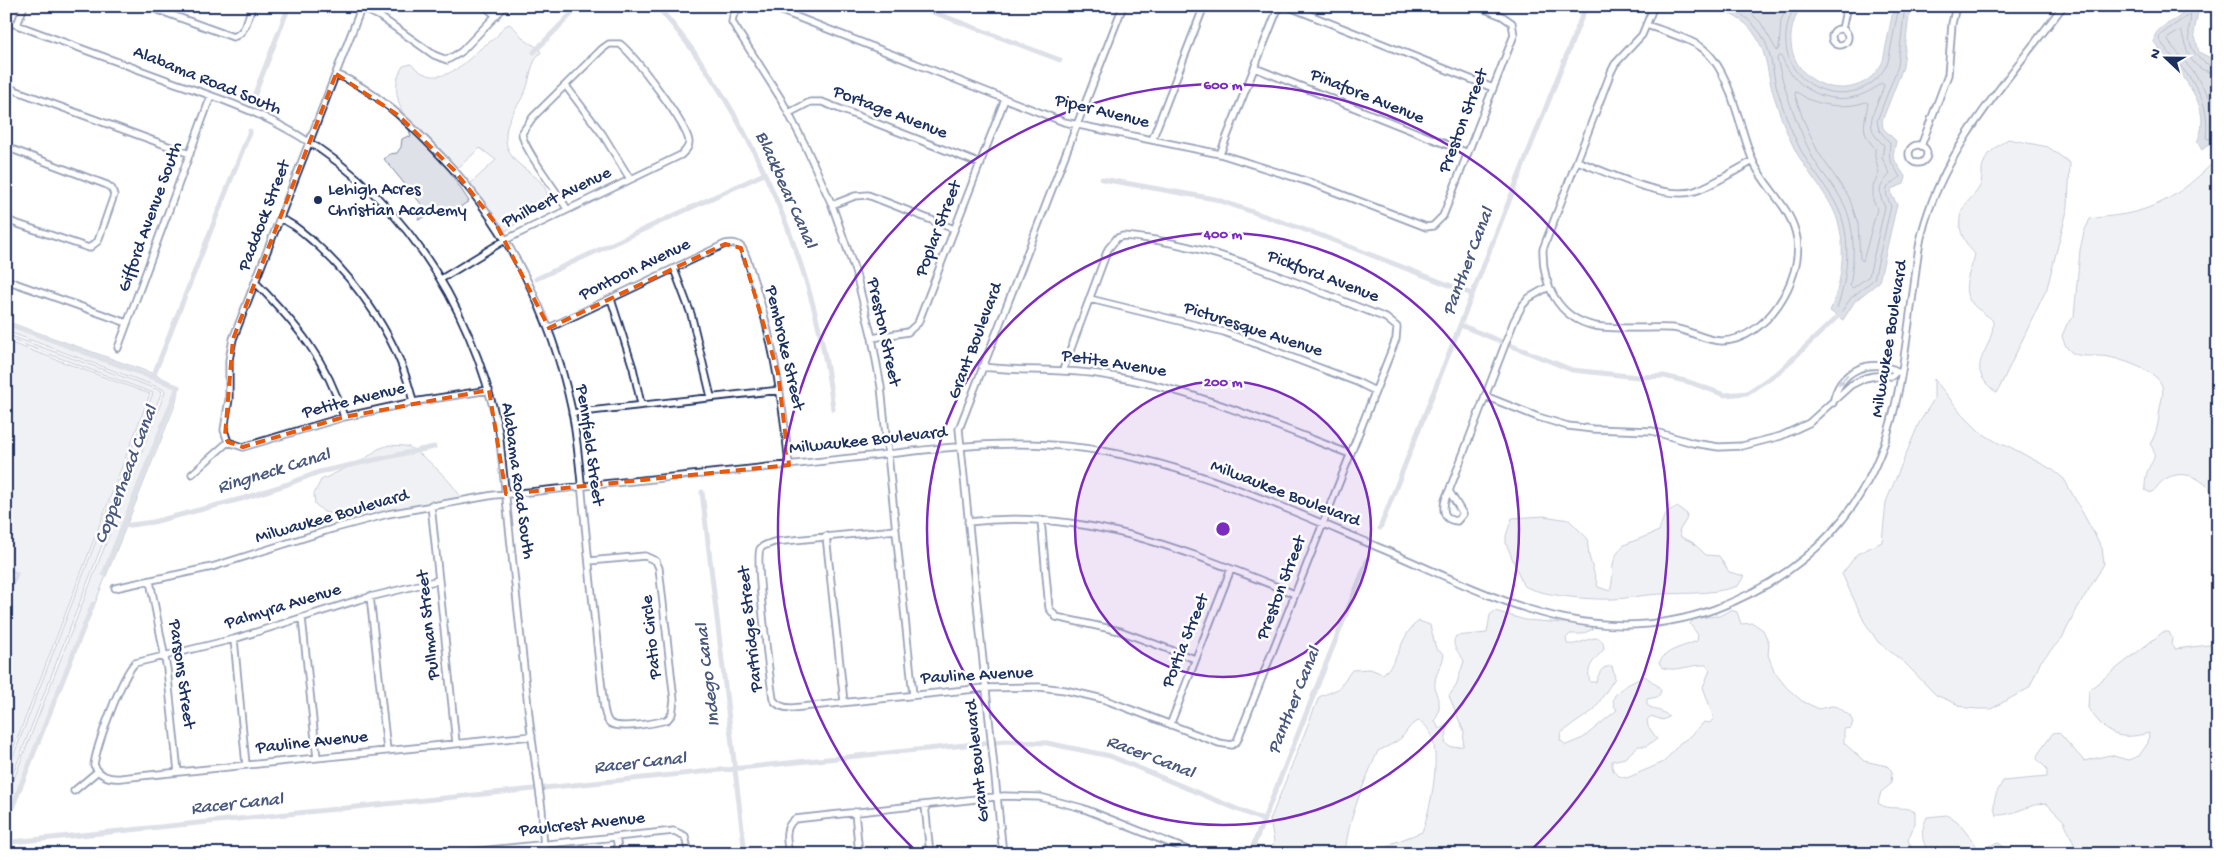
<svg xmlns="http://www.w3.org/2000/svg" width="2224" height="860" viewBox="0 0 2224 860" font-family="'Gochi Hand',sans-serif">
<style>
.green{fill:#dee1e7;stroke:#7c88a2}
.water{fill:#b5bbca;stroke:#77839f}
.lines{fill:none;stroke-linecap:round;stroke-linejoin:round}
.shore{stroke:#596789;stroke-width:1}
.canal{stroke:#b5bbca;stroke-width:5}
.minor-casing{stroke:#1b2f5e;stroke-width:9}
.minor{stroke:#fff;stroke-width:5.5}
.oneway{fill:#8d97ae}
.marked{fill:none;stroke:#e8590c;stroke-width:4;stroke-dasharray:10 6;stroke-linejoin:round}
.ring{fill:none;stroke:#7b2cbf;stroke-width:2.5}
.poi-dot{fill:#1b2f5e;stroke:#fff;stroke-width:2}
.labels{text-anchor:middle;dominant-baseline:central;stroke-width:5;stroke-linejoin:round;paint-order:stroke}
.street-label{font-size:18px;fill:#1b2f5e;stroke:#fff}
.poi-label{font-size:18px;fill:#1b2f5e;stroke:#fff;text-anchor:start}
.water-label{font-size:19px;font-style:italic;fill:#49597e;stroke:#fff}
.centre{fill:#7b2cbf;stroke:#fff;stroke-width:2.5}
.ring-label{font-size:15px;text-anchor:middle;font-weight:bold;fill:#7b2cbf;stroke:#fff;stroke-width:5;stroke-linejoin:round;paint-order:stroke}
</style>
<rect width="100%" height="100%" fill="#fff"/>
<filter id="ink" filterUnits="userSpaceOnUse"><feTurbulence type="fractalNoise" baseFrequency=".02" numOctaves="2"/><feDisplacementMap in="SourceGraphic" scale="10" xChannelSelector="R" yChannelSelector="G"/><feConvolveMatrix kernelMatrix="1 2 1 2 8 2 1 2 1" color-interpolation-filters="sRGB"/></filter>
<g filter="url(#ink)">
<path class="green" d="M509,24C516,28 518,33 524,39C529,44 537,45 541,52C530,63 531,76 526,90C520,104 507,117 506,133C503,172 548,169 548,201L506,231L470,184L496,160L480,148L451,174L469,201L449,215C438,205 430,216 418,220L422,205L384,159L390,154L397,153L401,147L402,139L408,136L411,137C405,111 387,93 403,66L411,64C437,91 461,67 480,49C485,44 491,42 496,37C502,31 500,28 509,24Z
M2008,139L2048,147L2070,163L2068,207L2047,288L1997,393C1960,365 1994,353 1993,321C1987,314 1977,310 1972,303C1959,289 1972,270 1975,254C1962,240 1953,222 1966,204C1970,198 1977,193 1980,186C1982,182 1982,175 1982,170C1984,154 1996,147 2008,139Z
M2218,158V499C2206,481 2187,467 2165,479C2160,482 2156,489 2151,493L2145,490C2145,486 2145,481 2146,477C2148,462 2161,459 2150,444C2158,431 2158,423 2160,408C2161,402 2164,393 2162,386C2158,371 2123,360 2109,357C2089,353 2069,364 2062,336L2067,324L2074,317L2080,250L2084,232L2090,219C2105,216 2121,216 2135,212C2172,202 2191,184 2218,158Z
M6,321L154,374C172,383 182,383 175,405L6,824V799L165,392L163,389L6,331Z
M6,334L162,391L6,792V775L153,393L6,338Z
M6,341L150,394L6,768V602L18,573L6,567Z
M1934,379L1963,415L1980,432L2000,444L2010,447L2053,470L2064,479L2102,548L2104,564L2077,609L2062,638L2041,661L2029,688L1991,709H1979L1966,708L1936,695L1905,663L1878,642L1864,621L1842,574L1857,554L1882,542L1886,502L1919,423L1934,399Z
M389,445C395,446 403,445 409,447C422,453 457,486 462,500L357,520L324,512L315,504L314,494L321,480L365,459L378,449Z
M1677,507L1687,514L1686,520L1679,531L1681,537L1692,542L1706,555L1719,556L1729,572L1744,576L1738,586C1709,596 1677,592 1647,595C1635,596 1624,599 1613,599C1592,600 1539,596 1523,585L1506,543V536L1512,518L1544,516L1569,520L1587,538L1589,556L1598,587L1610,591C1616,572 1607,562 1624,545L1659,531C1663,519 1664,511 1677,507Z
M6,569L16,574L6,596Z
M1731,610L1737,612L1741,624L1753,623L1763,630L1769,643L1768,655L1775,673L1787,688L1802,701L1819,709L1832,706L1838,707L1850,716L1853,722L1851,728L1844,729V743L1864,761L1887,766L1892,771L1891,784L1881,792L1878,803C1889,812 1903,804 1915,812V823L1908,840L1914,854H1382V851L1393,843L1422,832C1431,808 1448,734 1419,721C1409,724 1408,731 1401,738C1394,744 1386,747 1378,751C1364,783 1348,818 1345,854H1271L1274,841L1270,820L1319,697L1338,689L1352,670L1370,669L1383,674C1401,660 1400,633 1419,621L1430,625L1436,649L1444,654C1443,665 1436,671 1435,682C1434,701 1445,699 1435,721L1439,729L1448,725L1445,743L1450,747L1463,746L1464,732L1449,696L1456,686L1464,661C1459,651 1450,647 1456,636L1487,633L1490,615L1495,611L1525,620L1589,625L1593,629L1582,634H1570L1566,638L1567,644C1579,646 1588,637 1599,638L1603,643L1604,649C1595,660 1585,666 1590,682H1596C1600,672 1600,667 1612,666L1615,678L1594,710L1561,733L1560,740L1566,745L1583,738L1617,710C1603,693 1632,683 1645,676L1658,686L1661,691L1658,697L1647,699V705C1655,711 1663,710 1669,717L1663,720L1651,716L1647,720L1648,726L1657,739L1646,746H1638L1625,758L1612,761C1611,772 1617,777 1627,778L1664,762L1680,743L1691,736L1704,722L1710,723L1714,718L1703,687L1710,670L1706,665C1691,664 1678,672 1663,668L1659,663C1665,649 1684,647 1697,641L1698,635L1690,624L1694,618L1719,616Z
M2163,632H2169L2172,638L2171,644L2175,649L2218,644V854H2076L2077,851L2064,821L2046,803C2028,804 2014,816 1996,815C1991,802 1996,793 2003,781L2047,777V769L2037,759L2038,754L2053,733L2058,732L2062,736L2084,761L2110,755L2128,760L2139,756L2148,743L2149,733C2116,741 2108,735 2088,708L2089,690Z
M1947,815L1957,821L1979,849L1998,843L2015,854L1930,853C1920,840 1921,831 1927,817Z"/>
<path class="water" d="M1717,6H1801C1760,76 1855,119 1883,61L1894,6H1910L1903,67L1882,121L1883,128L1896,141L1893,155L1896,163L1906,178L1904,184L1891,189L1892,196L1897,204L1879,282L1855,301L1843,320L1830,311C1841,285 1846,253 1839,225C1833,201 1816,184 1803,163C1789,143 1778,110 1771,86C1767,67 1765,48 1753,32C1744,19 1730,15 1717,6Z
M2186,6H2199L2194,33L2199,52L2218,62V137L2202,150L2197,142C2216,103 2175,70 2154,42C2153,28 2170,24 2179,17C2182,14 2184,10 2186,6Z"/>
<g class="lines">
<path class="shore" d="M1726,6C1740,12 1752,21 1761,34C1771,50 1772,68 1776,85C1783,110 1793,138 1806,159C1820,182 1838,199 1844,225C1850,252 1846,283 1837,308L1841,312L1851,298L1874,279L1891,206C1883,189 1885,187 1900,177C1891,160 1888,164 1890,143L1879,130L1877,121L1898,66L1905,6
M1740,6L1750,12L1761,23L1777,51L1779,48L1781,20L1788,6
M1796,6C1789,16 1787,24 1786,35C1781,94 1864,116 1888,62L1899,6
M1779,56L1782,57C1797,97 1847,113 1881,83L1884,85C1878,108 1859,125 1884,145L1882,158L1890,174C1879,187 1877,191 1885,207L1869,276L1853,288L1850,286C1855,258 1856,222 1840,197C1831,182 1817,168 1810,152C1796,122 1785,92 1777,59Z
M2218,67C2200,65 2189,50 2189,33C2188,27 2192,20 2190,14L2160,35L2159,40C2184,73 2212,92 2206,138L2209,139L2218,135
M2218,73C2190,72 2187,51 2181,30L2168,38V41L2194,73L2210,98L2213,126L2218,128
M1796,92C1801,94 1805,98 1810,100C1829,107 1847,108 1866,102L1868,103C1865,123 1859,131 1875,148V157L1879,173L1873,186V200L1877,209L1863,261L1860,259L1858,224L1849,197L1818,152L1803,119L1795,95Z"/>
<path class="canal" d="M657,6C751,112 817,269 833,409
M917,6L1060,60
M534,52L579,6
M254,96L289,6
M1102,179L1215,199L1317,234L1472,294
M536,279L764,174
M6,323L178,387L104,574
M1460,325L1572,370L1638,377L1664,376L1689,382L1725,395L1747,393L1780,371L1838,316L1839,310
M153,377L250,131
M702,492L745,854
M123,526L153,522L241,499L288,484L319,472L434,447
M1380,528L1586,6
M6,823L93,604
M6,845L12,842L1005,741L1047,743L1110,756L1263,820
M1250,854L1368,559"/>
<defs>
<path id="minor" d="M147,6L233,37C246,33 248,18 252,6
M485,6L496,16
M741,6L733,16L732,22L781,99L805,145L832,205L856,274L872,338L881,387L913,695
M769,6L1064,122L1220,154L1312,183L1426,227L1433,226L1443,216L1514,35L1512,23L1502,16L1477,6
M1287,6L1493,88
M362,8L379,16L434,55L447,60L461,52L505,6
M6,21C60,41 113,60 167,80C203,93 241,105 276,123C397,185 471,301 499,432L530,725L542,810L544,854
M17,25L24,6
M1647,25C1663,31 1681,36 1696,44C1730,62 1738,126 1753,161C1765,189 1792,207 1797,239C1803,280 1766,340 1722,341C1704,341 1689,329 1671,328C1646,327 1620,330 1595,326C1557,318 1542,283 1543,249L1611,72L1615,64L1642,35L1654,6
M1842,29L1847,6
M1832 37a8 8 0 1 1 16 0a8 8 0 1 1-16 0Z
M1255,68L1468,153
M336,74C376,90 411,125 440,155C508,226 552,316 572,411C579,448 581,487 585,524C591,585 597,647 604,708C605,713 606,720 610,723C620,730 655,723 667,720L672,714L674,700L659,568L656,561L645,556L589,561
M566,86L603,135L630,179
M6,87L190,154
M789,113L810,102H822L981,164
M1152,140L1204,6
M1909 154a9 9 0 1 1 18 0a9 9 0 1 1-18 0Z
M1921,146L1948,75L1952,24L1956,6
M6,147L107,185L112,189L114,195L98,241L89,248L6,220
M1220,154L1279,6
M1577,161C1607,172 1665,201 1695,191C1715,184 1734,171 1753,161
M832,205L855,196L868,195L954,229
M280,219C294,223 304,234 315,243C360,284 400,342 413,402
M674,269L691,314L711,397
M441,279L505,240L681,155C685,151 689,148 689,142C688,126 634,55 620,44H609L602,49L533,117L522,133C522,148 558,192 567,209
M6,280L127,323
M256,283C296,324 327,360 344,417
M611,299L633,368L641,404
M1090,299L1224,332L1357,382L1375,391
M549,328L725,244C731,243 737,242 742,248C748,258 751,273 755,284C774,343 783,403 789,465
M872,338L908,332L918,323L1005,99
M118,348L211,96
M982,367C1023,372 1063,368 1104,375C1190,388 1269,423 1350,454
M1485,396L1538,417L1568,426L1593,429L1652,431L1693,443L1719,447L1742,446L1781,436L1809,423L1851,385L1865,378L1875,376H1892L1897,371
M1833,403C1839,370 1870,357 1899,372
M572,413L780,390
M228,442L224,430L229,399V360L233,339L362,6
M228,442L243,447L344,417L413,402L489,390
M192,474L228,442
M1449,491C1443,502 1439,520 1457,521L1463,514L1449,491L1514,321L1522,306L1529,298L1548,287
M431,505L456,743
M1041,520L1049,608L1056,617L1120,631L1195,659
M968,522C1086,507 1189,552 1295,594
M896,530L774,542C769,544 763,545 760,549C755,560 770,679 773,699C777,706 784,708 792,708L985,688L1039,687L1065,690L1103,699L1219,743L1232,745L1237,741L1396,339L1397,327L1386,318C1303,286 1213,243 1123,236L1117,238L1108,249L1063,370
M826,536L844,702
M439,580L358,600L234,639L135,663C122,676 97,744 94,765C100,776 108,779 121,778L532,736
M150,581L167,669L178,772
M115,588L212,567L332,529L388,514L494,495C537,492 580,486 623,482C702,474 782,466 861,457C924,450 987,441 1050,445C1161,451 1271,502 1373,545C1488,593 1587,655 1715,609C1760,592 1798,569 1831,533C1896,461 1900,384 1913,293C1916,273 1917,252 1922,233C1943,148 2012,75 2063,6
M370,596L387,750
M302,618L317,758
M234,639L246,765
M1170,725L1231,569
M74,791L98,771
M925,805L930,854
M855,812L859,854
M616,837L619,854
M450,854L674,831L685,836L689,854
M789,854C787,841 783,828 795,819L1004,796L1040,797L1082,808L1185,849L1189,854
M1003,854L959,429L1123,6"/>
</defs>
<use href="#minor" class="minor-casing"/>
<use href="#minor" class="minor"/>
</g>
<defs><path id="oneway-solid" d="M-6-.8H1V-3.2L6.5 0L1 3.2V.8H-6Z" transform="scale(1.25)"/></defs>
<use class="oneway" href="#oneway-solid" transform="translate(1843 380) rotate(130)"/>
</g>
<path d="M0 0H2224V860H0ZM336,74L398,115L454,170L496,224L549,328L725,244L741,248L778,373L789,465L506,494L489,390L344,417L243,447L228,442L225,436L233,339Z" fill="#fff" fill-opacity=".55" fill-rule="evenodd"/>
<path class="marked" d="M336,74L398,115L454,170L496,224L549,328L725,244L741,248L778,373L789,465L506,494L489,390L344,417L243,447L228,442L225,436L233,339Z"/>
<circle cx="1223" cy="529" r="148" fill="#7b2cbf" fill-opacity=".12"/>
<g class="ring">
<circle cx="1223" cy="529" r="148"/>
<circle cx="1223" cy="529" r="296"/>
<path d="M917 852A445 445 0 1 1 1529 852"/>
</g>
<circle class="poi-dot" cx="318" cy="200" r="5"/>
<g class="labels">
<g class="street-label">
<text transform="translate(207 81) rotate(22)">Alabama Road South</text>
<text transform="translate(1367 97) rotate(22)">Pinafore Avenue</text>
<text transform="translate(1102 112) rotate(14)">Piper Avenue</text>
<text transform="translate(890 113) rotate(21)">Portage Avenue</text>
<text transform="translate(1464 121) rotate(-69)">Preston Street</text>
<text transform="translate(557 198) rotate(-26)">Philbert Avenue</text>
<text transform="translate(265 216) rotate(-69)">Paddock Street</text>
<text transform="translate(151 217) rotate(-70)">Gifford Avenue South</text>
<text transform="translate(939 229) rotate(-69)">Poplar Street</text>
<text transform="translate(635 270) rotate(-26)">Pontoon Avenue</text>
<text transform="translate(1323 277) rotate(21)">Pickford Avenue</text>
<text transform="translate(1253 330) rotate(18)">Picturesque Avenue</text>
<text transform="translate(883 332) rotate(78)">Preston Street</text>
<text transform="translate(1890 339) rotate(-81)">Milwaukee Boulevard</text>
<text transform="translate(976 341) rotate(-69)">Grant Boulevard</text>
<text transform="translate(784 348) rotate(77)">Pembroke Street</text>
<text transform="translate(1114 364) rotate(9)">Petite Avenue</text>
<text transform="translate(354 401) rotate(-14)">Petite Avenue</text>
<text transform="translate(868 441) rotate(-6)">Milwaukee Boulevard</text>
<text transform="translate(589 445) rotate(82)">Pennfield Street</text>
<text transform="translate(517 481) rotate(82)">Alabama Road South</text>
<text transform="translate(1285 494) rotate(21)">Milwaukee Boulevard</text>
<text transform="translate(332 517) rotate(-16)">Milwaukee Boulevard</text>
<text transform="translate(1282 588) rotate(-69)">Preston Street</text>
<text transform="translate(283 607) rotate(-17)">Palmyra Avenue</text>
<text transform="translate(429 625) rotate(-96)">Pullman Street</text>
<text transform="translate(751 629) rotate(-96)">Partridge Street</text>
<text transform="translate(652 637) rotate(-96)">Patio Circle</text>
<text transform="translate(1186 641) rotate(-68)">Portia Street</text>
<text transform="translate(181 674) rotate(82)">Parsons Street</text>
<text transform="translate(977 676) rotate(-3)">Pauline Avenue</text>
<text transform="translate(312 743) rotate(-6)">Pauline Avenue</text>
<text transform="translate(978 761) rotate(-96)">Grant Boulevard</text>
<text transform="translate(582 825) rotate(-6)">Paulcrest Avenue</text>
</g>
<g class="poi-label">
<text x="328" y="190">Lehigh Acres<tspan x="328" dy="21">Christian Academy</tspan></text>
</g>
<g class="water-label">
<text transform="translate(785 190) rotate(66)">Blackbear Canal</text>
<text transform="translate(1469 262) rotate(-69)">Panther Canal</text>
<text transform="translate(274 472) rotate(-17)">Ringneck Canal</text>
<text transform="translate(127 475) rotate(-69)">Copperhead Canal</text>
<text transform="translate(709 675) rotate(-97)">Indego Canal</text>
<text transform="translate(1295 701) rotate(-68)">Panther Canal</text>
<text transform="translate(1150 758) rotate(21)">Racer Canal</text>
<text transform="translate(640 764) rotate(-6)">Racer Canal</text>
<text transform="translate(237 805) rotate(-6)">Racer Canal</text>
</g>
</g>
<circle cx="1223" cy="529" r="8" class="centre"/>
<g class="ring-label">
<text x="1223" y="89">600 m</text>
<text x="1223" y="238">400 m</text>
<text x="1223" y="386">200 m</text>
</g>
<rect width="2224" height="860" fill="none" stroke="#fff" stroke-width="25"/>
<rect x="12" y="12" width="2199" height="835" fill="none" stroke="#1b2f5e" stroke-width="2" filter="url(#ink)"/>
<g transform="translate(2166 58) rotate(292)" stroke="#ffffff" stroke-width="4" paint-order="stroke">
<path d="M0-4L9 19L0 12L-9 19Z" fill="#1b2f5e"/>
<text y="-8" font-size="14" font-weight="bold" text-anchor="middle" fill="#1b2f5e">N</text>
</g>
</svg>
